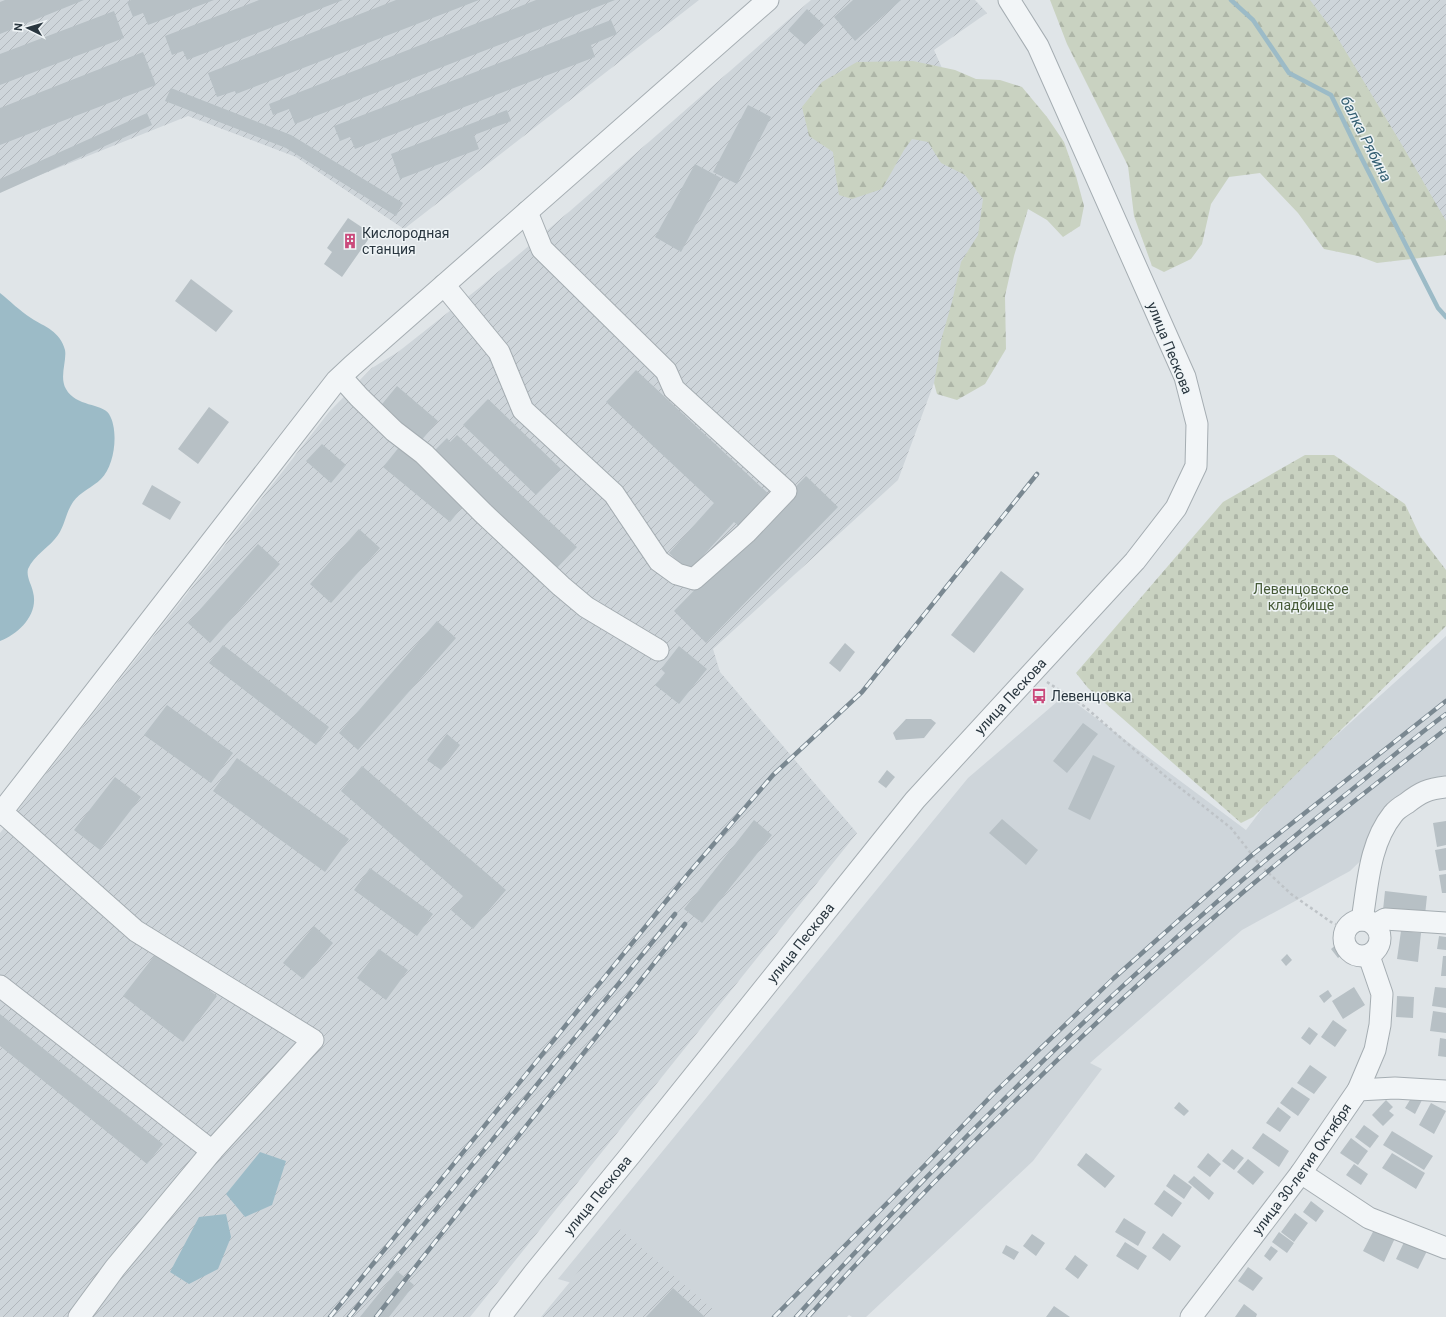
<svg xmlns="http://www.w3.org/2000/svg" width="1446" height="1317" viewBox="0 0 1446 1317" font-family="Roboto,sans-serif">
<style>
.built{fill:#ced5da}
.industrial{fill:url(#industrial-furrows)}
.forest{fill:url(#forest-firs)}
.cemetery{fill:url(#cemetery-stones)}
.water{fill:#9cbbc7}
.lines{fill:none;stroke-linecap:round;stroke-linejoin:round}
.stream{stroke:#9cbbc7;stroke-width:4.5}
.building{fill:#b7c0c5}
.minor-casing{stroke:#a5adb2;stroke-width:23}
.path{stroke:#bec3c7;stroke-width:2.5;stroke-dasharray:3 3;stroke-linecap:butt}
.minor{stroke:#f2f5f7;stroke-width:21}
.rail-casing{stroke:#7a8891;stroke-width:4.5}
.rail{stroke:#eff4f6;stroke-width:3;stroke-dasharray:9;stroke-linecap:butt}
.labels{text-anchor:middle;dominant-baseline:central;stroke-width:3;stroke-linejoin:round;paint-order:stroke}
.poi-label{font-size:14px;fill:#29363f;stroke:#eff4f6;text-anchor:start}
.street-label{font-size:14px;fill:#29363f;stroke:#eff4f6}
.park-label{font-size:14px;fill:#465a37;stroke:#eff4f6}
.water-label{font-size:15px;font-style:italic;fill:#345f72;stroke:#eff4f6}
</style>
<defs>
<pattern id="industrial-furrows" width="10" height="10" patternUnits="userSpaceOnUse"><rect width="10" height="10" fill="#ced5da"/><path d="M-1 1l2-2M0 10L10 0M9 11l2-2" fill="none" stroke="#b1b7bc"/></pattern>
<pattern id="forest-firs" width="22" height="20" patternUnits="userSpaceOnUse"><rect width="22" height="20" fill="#c9d2c1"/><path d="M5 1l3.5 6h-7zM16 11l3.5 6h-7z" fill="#adb5a7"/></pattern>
<pattern id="cemetery-stones" width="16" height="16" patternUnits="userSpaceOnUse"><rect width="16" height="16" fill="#c9d2c1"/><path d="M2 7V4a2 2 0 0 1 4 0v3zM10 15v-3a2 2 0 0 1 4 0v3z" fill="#adb5a7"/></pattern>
</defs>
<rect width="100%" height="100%" fill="#e0e5e8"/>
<path class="built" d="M1446,636V778L1350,871L1242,930L1090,1063L1102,1069L1033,1161L866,1317H852L849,1315L847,1317H689L558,1279L968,778L1065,695L1246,830L1277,789Z"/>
<path class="industrial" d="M0,0H699L404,229L296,157L188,116L0,191Z
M811,0H975L987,13L934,50L1005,210L934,383L898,480L713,649L720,672L857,833L470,1317H0V833L329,412L372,368L398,352L479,288L570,211Z
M1284,0H1446V230Z
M616,1226L716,1312L712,1317H541Z"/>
<path class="forest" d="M1050,0H1310L1334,32L1402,145L1446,221V255L1377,263L1358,256L1324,249L1298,213L1260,173L1229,177L1211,204L1202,244L1191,259L1164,272L1152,266L1134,216L1128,166L1067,44Z
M913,61L955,70L976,79L1000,80L1022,87L1047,117L1064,142L1076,176L1084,206L1080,226L1063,237L1047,220L1028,209L1014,256L1005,296L1006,349L985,384L957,400L937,394L934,383L942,337L952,302L961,262L978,235L983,199L965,175L941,163L928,142L912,139L904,150L882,189L852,199L839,195L836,177L833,152L809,136L802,107L822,82L857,62Z"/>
<path class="cemetery" d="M1305,455H1334L1405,504L1420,536L1446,570V626L1253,817L1241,823L1088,688L1076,673L1223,502Z"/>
<path class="water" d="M0,293C10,301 20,311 31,318C45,327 60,331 65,350C67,361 59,377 66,389C76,407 102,403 109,414C119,430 115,466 101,479C93,487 80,492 73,502C66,512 65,525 58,535C50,547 34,555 28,569C26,577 32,585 33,592C39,614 19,634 0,641Z
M260,1152L286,1161L272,1205L245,1217L226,1194Z
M226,1214L231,1237L218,1269L189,1284L170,1272L199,1217Z"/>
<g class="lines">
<path class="stream" d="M1231,0L1253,20L1289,73L1331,95L1361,157L1438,308L1446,317"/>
</g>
<path class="building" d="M5,0H84L0,34V2Z
M131,0H214L148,25L143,13L133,17L127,2Z
M259,0H343L187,60L183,51L172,55L165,36Z
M396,0H479L236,94L235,91L217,97L208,73Z
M536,0H615L295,124L289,109L273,115L269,104Z
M853,0H901L855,41L834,17Z
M807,9L824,25L805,45L788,30Z
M114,11L124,38L0,85V54Z
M611,20L617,34L591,45L595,57L355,149L350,137L340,141L334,126Z
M143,52L156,85L0,145V108Z
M171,88L291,135L403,203L396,216L286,148L165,101Z
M748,105L771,117L737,184L713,172Z
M507,110L511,121L474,135L479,149L400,179L391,154Z
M147,113L152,125L0,193V179Z
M695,164L721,178L681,252L655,237Z
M348,218L372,234L342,277L324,264L332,252L327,248Z
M191,279L233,311L216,332L175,301Z
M636,370L774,499L744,531L734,522L689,571L669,553L714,503L606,402Z
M397,386L438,421L419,443L378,409Z
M488,399L561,469L536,495L463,425Z
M209,407L229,422L198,464L178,449Z
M457,435L577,547L554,571L435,459L440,454L435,450L447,438L450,442Z
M322,444L346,465L331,483L306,461Z
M400,446L467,501L450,522L383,467Z
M806,476L838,507L706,643L674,611Z
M152,485L181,502L170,520L142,504Z
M359,529L380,548L331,603L310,584Z
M258,544L280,564L210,643L188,623Z
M1001,571L1024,589L974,653L951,635Z
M437,621L456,638L358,750L339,733Z
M845,643L855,652L840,672L829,663Z
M223,645L329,727L316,745L209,663Z
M679,646L707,669L679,704L655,685L665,673L661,669Z
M167,705L233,753L211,783L144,735Z
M906,719H931L936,723L924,738L896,740L893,733Z
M1083,723L1098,734L1067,773L1053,761Z
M447,734L460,745L441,770L427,760Z
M1093,755L1115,766L1090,820L1068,809Z
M237,758L349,839L325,872L213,791Z
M362,766L506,890L473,929L451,910L463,896L341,791Z
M887,770L895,777L886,788L878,782Z
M115,777L141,797L100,850L74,830Z
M1002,819L1038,850L1026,865L989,833Z
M754,820L772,835L702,923L684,909Z
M1446,821V845L1437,847L1433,823Z
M1446,848V870L1439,871L1435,850Z
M370,868L433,914L417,936L354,890Z
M1446,874V893H1442L1439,875Z
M1385,891L1427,896L1425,915L1383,910Z
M314,926L333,943L303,979L283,963Z
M1401,931L1421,933L1418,962L1397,959Z
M1439,936L1446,937V950L1437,949Z
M1337,944L1344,953L1338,958L1331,949Z
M379,949L408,970L386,1000L357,978Z
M158,951L217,996L183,1042L123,996Z
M1287,954L1292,960L1286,966L1281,960Z
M1443,956H1446V976H1441Z
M1354,987L1365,1005L1343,1019L1332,1001Z
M1435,987L1446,988V1008L1432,1006Z
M1328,990L1332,996L1324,1003L1319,996Z
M1397,996L1414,997L1413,1018L1396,1017Z
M1433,1011L1446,1013V1033L1430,1031Z
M0,1014L163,1144L147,1164L0,1046Z
M1333,1020L1347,1030L1335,1047L1321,1037Z
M1309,1027L1318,1034L1310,1045L1301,1038Z
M1440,1038L1446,1039V1057L1438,1056Z
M1310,1065L1327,1077L1314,1094L1297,1083Z
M1292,1087L1310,1099L1298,1116L1280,1103Z
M1413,1095L1422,1100L1415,1114L1405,1108Z
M1386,1100L1393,1107L1389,1111L1394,1115L1383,1126L1372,1115Z
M1179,1102L1189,1111L1184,1116L1174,1108Z
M1431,1103L1446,1111L1434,1134L1419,1125Z
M1278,1107L1291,1117L1280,1132L1266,1123Z
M1364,1125L1379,1136L1370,1148L1355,1137Z
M1392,1131L1433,1156L1424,1170L1383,1145Z
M1263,1133L1289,1151L1279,1167L1252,1148Z
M1351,1138L1368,1151L1358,1165L1340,1153Z
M1232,1149L1244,1158L1234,1170L1222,1161Z
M1086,1153L1115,1176L1105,1188L1077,1165Z
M1208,1153L1221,1164L1210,1177L1197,1167Z
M1392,1153L1425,1173L1416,1189L1382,1168Z
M1248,1159L1264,1172L1253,1185L1237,1172Z
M1354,1164L1368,1174L1361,1185L1346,1175Z
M1174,1174L1192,1187L1184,1199L1166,1186Z
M1194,1176L1214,1193L1209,1200L1188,1182Z
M1164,1190L1182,1203L1172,1217L1154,1204Z
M1311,1201L1324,1211L1316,1222L1303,1212Z
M1295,1213L1308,1223L1294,1242L1281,1232Z
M1124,1218L1146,1232L1138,1246L1115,1232Z
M1375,1228L1395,1238L1384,1262L1363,1251Z
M1279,1232L1294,1243L1287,1253L1272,1242Z
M1163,1233L1181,1246L1170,1261L1152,1248Z
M1032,1234L1045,1243L1036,1256L1023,1246Z
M1406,1238L1428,1249L1418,1269L1396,1259Z
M1125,1242L1147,1256L1138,1270L1116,1256Z
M1006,1245L1019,1252L1014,1260L1002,1253Z
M1271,1246L1278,1251L1270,1261L1264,1256Z
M1075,1255L1088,1265L1078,1279L1065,1269Z
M1248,1267L1263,1278L1253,1291L1238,1281Z
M397,1271L414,1285L389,1317H360Z
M673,1288L705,1317H646Z
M1244,1304L1257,1314L1256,1317H1235Z
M1054,1306L1070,1317H1046Z"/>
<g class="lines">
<defs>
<g id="minor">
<path d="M444,285L499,352L523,410L614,494L659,561L677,574L694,579L746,533L786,491L674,389L666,371L542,249L527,212"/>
<path d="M341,377L359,397L394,431L424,454L483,513L561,586L586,607L658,650"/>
<path d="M2,812L136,931L313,1040L212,1151L115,1268L79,1317"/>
<path d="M0,814L336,381L352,366L768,0"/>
<circle cx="1362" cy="938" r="18"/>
<path d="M1362,920C1368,884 1369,844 1393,814C1396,810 1402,806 1407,803C1421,792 1428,789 1446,787"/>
<path d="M1375,925L1385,919L1446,923"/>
<path d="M0,986L212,1151"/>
<path d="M1358,1090L1375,1050L1380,1025L1382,994L1369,956"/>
<path d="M1301,1173L1369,1218L1446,1248"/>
<path id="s1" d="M500,1317L534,1273L632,1153L915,800L1135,561L1176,508L1196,466L1197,424L1185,377L1038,46L1009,0"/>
<path id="s2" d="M1191,1317L1301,1173L1358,1090L1395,1088L1446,1091"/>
</g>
</defs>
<use href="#minor" class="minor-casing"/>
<path class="path" d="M1047,682L1084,706L1165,776L1231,828L1260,865L1291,894L1331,922L1346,929"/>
<use href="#minor" class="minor"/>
<defs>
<path id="rail" d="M330,1317L688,874L773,775L862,692L1037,474
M349,1317L675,914
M376,1317L685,924
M774,1317L926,1164L993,1094L1114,978L1252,855L1446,701
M796,1317C965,1129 1148,953 1345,795C1379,768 1411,740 1446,714
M808,1317C930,1182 1059,1053 1196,933C1276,862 1361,795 1446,729"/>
</defs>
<use href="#rail" class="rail-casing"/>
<use href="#rail" class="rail"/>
</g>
<defs>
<symbol id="building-bare" viewBox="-9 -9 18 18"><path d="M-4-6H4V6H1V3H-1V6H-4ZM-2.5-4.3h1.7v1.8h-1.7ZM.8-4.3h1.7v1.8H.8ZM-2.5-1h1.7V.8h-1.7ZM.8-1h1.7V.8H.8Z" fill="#ca497b" stroke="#eff4f6" stroke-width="2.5" paint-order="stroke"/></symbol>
<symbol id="bus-bare" viewBox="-9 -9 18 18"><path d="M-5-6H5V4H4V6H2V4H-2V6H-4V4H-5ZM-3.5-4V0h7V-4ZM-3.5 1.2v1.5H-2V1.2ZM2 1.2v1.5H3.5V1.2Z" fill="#ca497b" stroke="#eff4f6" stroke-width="2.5" paint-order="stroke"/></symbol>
</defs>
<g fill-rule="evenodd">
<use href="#building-bare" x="339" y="230" width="22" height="22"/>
<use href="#bus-bare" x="1028" y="685" width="22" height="22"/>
</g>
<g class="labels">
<g class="poi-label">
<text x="362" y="233">Кислородная<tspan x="362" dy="16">станция</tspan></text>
<text x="1051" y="696">Левенцовка</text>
</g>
<g class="street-label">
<text transform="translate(1170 348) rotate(68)">улица Пескова</text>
<text stroke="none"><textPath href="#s1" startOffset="804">улица Пескова</textPath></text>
<text stroke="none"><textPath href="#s1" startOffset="480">улица Пескова</textPath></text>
<text stroke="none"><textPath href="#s2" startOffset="185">улица 30-летия Октября</textPath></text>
<text stroke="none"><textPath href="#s1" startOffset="156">улица Пескова</textPath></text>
</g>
<g class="park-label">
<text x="1301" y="589">Левенцовское<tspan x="1301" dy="16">кладбище</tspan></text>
</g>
<g class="water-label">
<text transform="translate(1366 139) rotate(63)">балка Рябина</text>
</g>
</g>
<g transform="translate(28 28) rotate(275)" stroke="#eff4f6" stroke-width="3" paint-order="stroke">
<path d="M0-3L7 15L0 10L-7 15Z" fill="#29363f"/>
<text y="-6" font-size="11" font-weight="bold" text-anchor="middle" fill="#29363f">N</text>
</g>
</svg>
